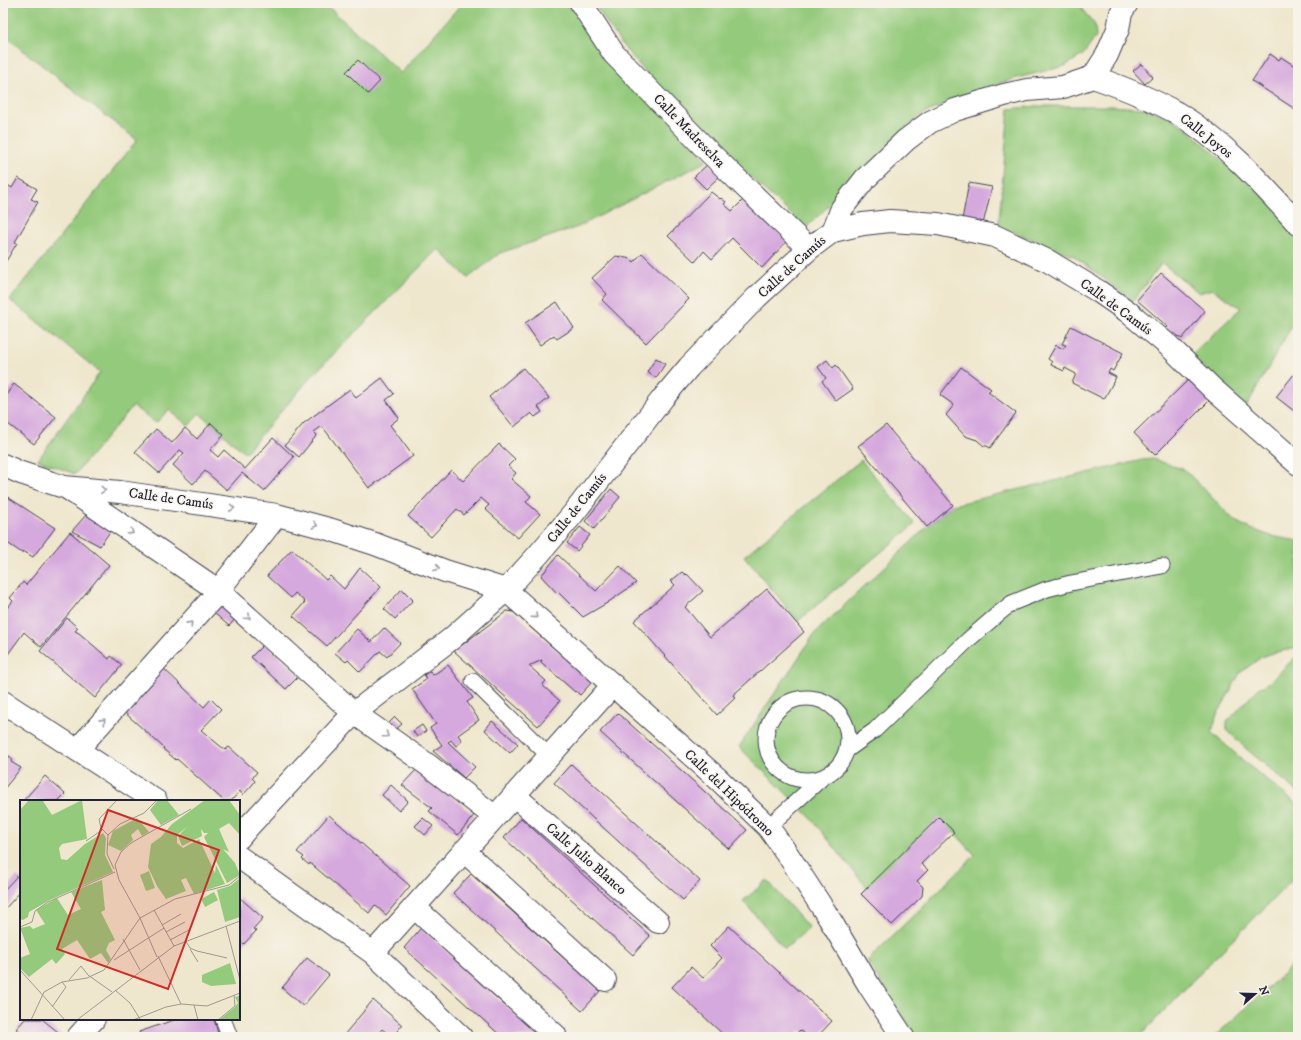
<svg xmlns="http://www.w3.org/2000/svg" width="1301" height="1040" viewBox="0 0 1301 1040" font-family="'IM FELL DW Pica',serif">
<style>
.green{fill:#94ca7c;stroke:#5b765c}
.building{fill:#d6a9de}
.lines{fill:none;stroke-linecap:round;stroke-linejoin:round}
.service-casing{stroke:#414051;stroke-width:17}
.minor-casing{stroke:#414051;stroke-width:24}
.service{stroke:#fff;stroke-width:15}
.minor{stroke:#fff;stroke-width:22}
.oneway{stroke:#9c9ca7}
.labels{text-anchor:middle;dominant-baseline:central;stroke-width:3;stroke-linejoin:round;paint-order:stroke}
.street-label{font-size:14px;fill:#22223b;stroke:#f7f3e8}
.inset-road{fill:none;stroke:#9d9893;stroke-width:1}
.view{fill:#d62828;fill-opacity:0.15;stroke:#d62828;stroke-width:2}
.inset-edge{fill:none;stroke:#22223b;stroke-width:2}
</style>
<rect width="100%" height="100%" fill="#f7f3e8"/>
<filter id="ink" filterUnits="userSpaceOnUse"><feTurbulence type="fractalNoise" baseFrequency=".025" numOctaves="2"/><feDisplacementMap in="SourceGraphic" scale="8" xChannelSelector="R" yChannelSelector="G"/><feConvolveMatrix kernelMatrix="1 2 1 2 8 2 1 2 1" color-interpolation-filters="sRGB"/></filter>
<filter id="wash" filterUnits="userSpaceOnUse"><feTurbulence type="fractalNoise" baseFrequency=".012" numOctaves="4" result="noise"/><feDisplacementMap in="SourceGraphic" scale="16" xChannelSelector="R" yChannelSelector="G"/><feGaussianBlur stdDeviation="0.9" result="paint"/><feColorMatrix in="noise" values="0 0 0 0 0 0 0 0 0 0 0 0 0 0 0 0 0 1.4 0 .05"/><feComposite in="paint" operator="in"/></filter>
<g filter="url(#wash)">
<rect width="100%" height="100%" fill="#efe7cd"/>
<path class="green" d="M3,3H324L401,73L462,3H573L707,161L578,227L500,253L468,278L438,249L311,377L245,453L199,413L189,426L169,410L156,423L133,406L75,474L38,460L100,372L10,300L137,140L6,37L3,40Z
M593,3H1077L1095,25L1096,37L1083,55L1065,66L1017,78L962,96L921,115L806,228L724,153L675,106L623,46Z
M1037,106H1111L1143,108L1169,117L1185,127L1267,200L1298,235V315L1245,409L1191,355L1241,308L1212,289L1199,293L1162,263L1133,301L1074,256L1014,232L998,230L1009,109Z
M1153,459L1185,470L1235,521L1251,529L1271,536L1298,541V648L1272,653L1260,658L1240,673L1216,717L1212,733L1253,769L1298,805V874L1203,970L1139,1037H916L867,961L975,855L954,832L867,888L810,817L739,747L815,633L927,527L953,505L1142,460Z
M861,460L915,524L798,621L744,556Z
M1297,656H1298V792L1244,747L1227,730V722L1251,696L1259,688L1268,683Z
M767,880L809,928L785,949L743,901Z
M1298,958V1037H1214L1283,974Z"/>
<g id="blocks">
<path class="building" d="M1270,54L1279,60L1281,57L1298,68V111L1252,81Z
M358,60L380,81L368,94L346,72Z
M1141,64L1153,77L1145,84L1133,71Z
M709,163L720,176L706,189L694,177Z
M18,178L37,189L31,199L38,202L15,242L17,243L3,266V182L12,188Z
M969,183L992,187L983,224L962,220Z
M711,192L720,199L721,198L726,202L724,204L732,211L744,199L787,241L762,268L732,238L712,259L704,251L695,262L668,236Z
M642,253L689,299L646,343L602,300L607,294L592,278L616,256L631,259L634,262Z
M1161,273L1205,311L1182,339L1174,333L1171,336L1164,330L1168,327L1137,300Z
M557,302L574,328L557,339L554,335L540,345L525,323Z
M1071,326L1123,353L1113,371L1110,369L1108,373L1116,377L1104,399L1072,383L1076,374L1065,368L1064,371L1051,365L1052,362L1048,359L1056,345L1063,349L1066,345L1062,344Z
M656,358L665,364L656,378L647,372Z
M827,360L833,368L836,365L853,389L836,401L822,381L826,378L818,367Z
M961,367L991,389L988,392L1016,413L990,448L987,446H984L977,440L965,436L946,415L954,405L940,395Z
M523,368L549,398L538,407L542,412L535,417L531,413L514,427L489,397Z
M1295,373L1298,375V414L1276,397Z
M382,378L394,394L386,400L399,418L390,425L413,456L369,488L322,426L314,432L317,435L299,457L285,445L304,423L350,389L356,398Z
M1190,378L1209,401L1155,455L1134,433Z
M14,384L56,417L34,444L3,420V399Z
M211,423L224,435L210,450L218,457L224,450L245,469L273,438L294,457L264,491L242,473L227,490L205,471L193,484L173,465L184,453L180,450L159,473L135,452L156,429L172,443L185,428L197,439Z
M886,425L953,505L927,527L858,446Z
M499,444L515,459L508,466L516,473L511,479L531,496L526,502L540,514L518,538L485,509L489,505L481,498L464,515L457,509L431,537L408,516L451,470L463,481Z
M611,489L620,497L594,529L585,521Z
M3,494L55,528L33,557L23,551L22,553L3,540Z
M86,515L111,530L100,546L72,531Z
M580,527L590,535L577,551L567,543Z
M70,532L109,565L41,647L24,632L3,661V613L13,601L10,598L23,582L26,585Z
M292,549L326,580L330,576L344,589L360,568L381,587L327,646L293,616L305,602L295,593L291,598L267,576Z
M558,555L596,591L620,566L636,583L607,603L583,617L558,592L557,593L541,576Z
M682,572L686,575L687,574L703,591L685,607L710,637L767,589L804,632L733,695L735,698L717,715L634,621L675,585L671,581Z
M402,589L413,600L395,619L384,609Z
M220,603L237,617L229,626L213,612Z
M507,611L514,612L592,682L580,695L576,691L575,692L541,662L542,660L529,666L546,681L542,685L560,701L538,726L454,651Z
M67,618L78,628L75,631L79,633L109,659L111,656L122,665L95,698L40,651Z
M384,628L400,643L387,657L380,651L360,672L348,660L346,662L335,653L357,629L371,642Z
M265,643L300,675L286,689L251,657Z
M448,665L473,698L467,702L479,720L458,735L462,741L456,746L451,740L448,742L475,767L464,778L433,751L442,745L430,728L436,724L412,689L427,679L424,675L430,671L433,675Z
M162,667L204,707L211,699L221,709L201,730L225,750L229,747L257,772L252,778L255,781L253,784L243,795L240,791L231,801H224L177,759L176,760L163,749L164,748L123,711Z
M618,713L747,830L729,849L600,732Z
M395,717L402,724L395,730L388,724Z
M492,721L518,744L510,753L485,730Z
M422,725L426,731L417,737L413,731Z
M3,752L13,759L11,762L21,768L3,790Z
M571,764L700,881L683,900L554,783Z
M417,769L474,815L458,835L429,811L432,808L402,785Z
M45,776L65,794L58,801H23Z
M391,785L408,801L399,811L382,795Z
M329,815L410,886L386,915L375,905L369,913L316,868L310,863L309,865L302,859L304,857L297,852Z
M939,817L954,832L921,864L928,870L917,881L923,887L922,896L892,925L861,894Z
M423,818L433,826L425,835L415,826Z
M521,818L650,936L633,955L504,838Z
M471,874L600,991L582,1011L453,893Z
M17,876L21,879V891L3,911V891Z
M239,897L263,918L253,929L256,931L244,944L239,940Z
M729,926L832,1021L817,1037H808L800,1030L794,1037H726L672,987L691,967L703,978L722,958L710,946Z
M421,928L464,968L540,1037H502L404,948Z
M307,958L329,975L303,1006L282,988Z
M373,1000L402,1025L397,1031L405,1037H382L386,1032L382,1029L376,1037H347L344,1035Z
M25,1019H42L63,1036L32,1037L16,1029Z
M177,1019H214L219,1037H141L139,1032Z"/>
</g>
</g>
<g filter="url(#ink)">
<use href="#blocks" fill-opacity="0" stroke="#414051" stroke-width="1"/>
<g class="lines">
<defs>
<path id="service" d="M473,681L549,756
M766 739a41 41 0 1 1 82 0a41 41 0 1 1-82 0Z
M847,750L875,730L968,640L998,614L1012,603L1047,589L1071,583L1162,566
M768,827L822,778
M223,1019L230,1037"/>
<path id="minor" d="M581,3L614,54L707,150L809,249
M1093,77C1122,87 1150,98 1177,113C1224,141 1262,184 1298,224
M833,231L842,208L865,179L906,140L930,122L955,110L1004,95L1027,90L1063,87L1093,77L1107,55L1118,29L1121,13L1127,3
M3,465L21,473L64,487L120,492L277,515L329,529L375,544L445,571L506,590L717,778L768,827L788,855L829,918L870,987L903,1037
M67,488L219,591L354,713L428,765L495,817
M3,702L156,801
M77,750L211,600L277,515
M514,795L658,922
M239,838L249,826L354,713L451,639L506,590L538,555L573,514L663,398L689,367L756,298L809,249L833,231L863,224L890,221L938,224L995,236L1048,261L1098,291L1127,311L1169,346L1213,389L1298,464
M464,851L605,980
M239,857L373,953L461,1037
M414,907L555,1035
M373,953L613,685
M78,1037L94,1019"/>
</defs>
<use href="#service" class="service-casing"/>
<use href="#minor" class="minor-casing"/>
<use href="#service" class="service"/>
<use href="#minor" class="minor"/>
</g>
<defs><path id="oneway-chevron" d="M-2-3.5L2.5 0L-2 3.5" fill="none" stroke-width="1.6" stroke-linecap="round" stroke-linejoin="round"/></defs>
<g class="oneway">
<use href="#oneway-chevron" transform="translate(103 490) rotate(5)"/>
<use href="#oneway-chevron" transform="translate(232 508) rotate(8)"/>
<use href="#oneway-chevron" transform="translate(315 525) rotate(14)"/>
<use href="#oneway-chevron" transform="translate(131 532) rotate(34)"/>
<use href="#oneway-chevron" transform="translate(437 568) rotate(22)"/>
<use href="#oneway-chevron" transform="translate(535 616) rotate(42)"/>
<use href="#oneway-chevron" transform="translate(248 617) rotate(42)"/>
<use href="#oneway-chevron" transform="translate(190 624) rotate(-48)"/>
<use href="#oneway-chevron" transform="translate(103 721) rotate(-48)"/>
<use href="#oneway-chevron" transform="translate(386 735) rotate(35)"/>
</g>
</g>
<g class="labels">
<g class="street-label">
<text transform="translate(689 131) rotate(46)">Calle Madreselva</text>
<text transform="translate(1206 136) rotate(38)">Calle Joyos</text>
<text transform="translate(792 267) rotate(-42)">Calle de Camús</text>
<text transform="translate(1116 307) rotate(36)">Calle de Camús</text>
<text transform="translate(171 499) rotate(8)">Calle de Camús</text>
<text transform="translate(577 508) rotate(-51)">Calle de Camús</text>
<text transform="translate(729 793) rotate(44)">Calle del Hipódromo</text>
<text transform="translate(586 859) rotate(41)">Calle Julio Blanco</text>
</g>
</g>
<g transform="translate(20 800)">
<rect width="220" height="220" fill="#efe7cd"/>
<path d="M9,0L23,1L32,15L62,0L67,39L42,44L39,48L41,59L47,60L65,44L83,33L86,38L85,55L93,72L30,100L9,112L8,117L3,120L0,119V10ZM138,0H147L159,15L141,25L130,10ZM185,0H209L220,15V35L209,23L199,29L209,52L203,49L215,63L220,75L207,83L184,37L188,33H184L181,29L182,36L162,46L158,36L167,27L157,35V43L163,48L179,39L195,73L196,65L205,84L174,94L166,78L161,80L166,91L146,99L137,86L128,67L131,44L141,37L152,24ZM117,18L129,32L122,36L118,29L111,35L113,40L101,51L88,45L93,31ZM129,71L135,88L126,91L120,75ZM220,78V117L205,122L197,90L210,86ZM82,80L85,110L81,112L95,140L89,143L86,150L91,159L88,163L81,153L70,159L57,140L42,149L45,154L36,164L32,159L9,177L0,168V158L10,154L0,128L10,126L13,129L25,124L16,110L37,98L48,115L61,109L51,92ZM194,92L198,100L185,107L181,99ZM210,163L216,184L191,186L182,182V175ZM219,196L220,220H199L215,207L218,203L215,197Z" fill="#94ca7c"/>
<path class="inset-road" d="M88,35L100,24L124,13L137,0M66,41L82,30M94,69L87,54L88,35L81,28L79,19L97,0M134,110L154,146M142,125L161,114M206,126L220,180M0,127L12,122L15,111L28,102L95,72M146,132L165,122M103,139L120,170M150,140L169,130M165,140L170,148L177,151L207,158M170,149L178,162M138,156L161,204M137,157L120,118L99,80L95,65L101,52L111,43L171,9M94,160L144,128M0,170L45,220M49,180L61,166L68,175L92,192M95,190L110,203L120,219M174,205L178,220M32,207L46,187L42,182M11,220L24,192L42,182L67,178L84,170L120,118L155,99L209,85L220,76M57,220L154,146L220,121M113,220L146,207L161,204L187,206L220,193M198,220L215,206L214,195"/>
<path class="view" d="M88,10L199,50L148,189L37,149Z"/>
<rect width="220" height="220" class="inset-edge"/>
</g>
<rect width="1301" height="1040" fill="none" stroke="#f7f3e8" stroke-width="16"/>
<g transform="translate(1255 994) rotate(70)" stroke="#f7f3e8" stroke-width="3" paint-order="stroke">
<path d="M0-3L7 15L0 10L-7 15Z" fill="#22223b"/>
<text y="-6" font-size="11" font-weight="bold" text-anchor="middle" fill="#22223b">N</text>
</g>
</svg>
